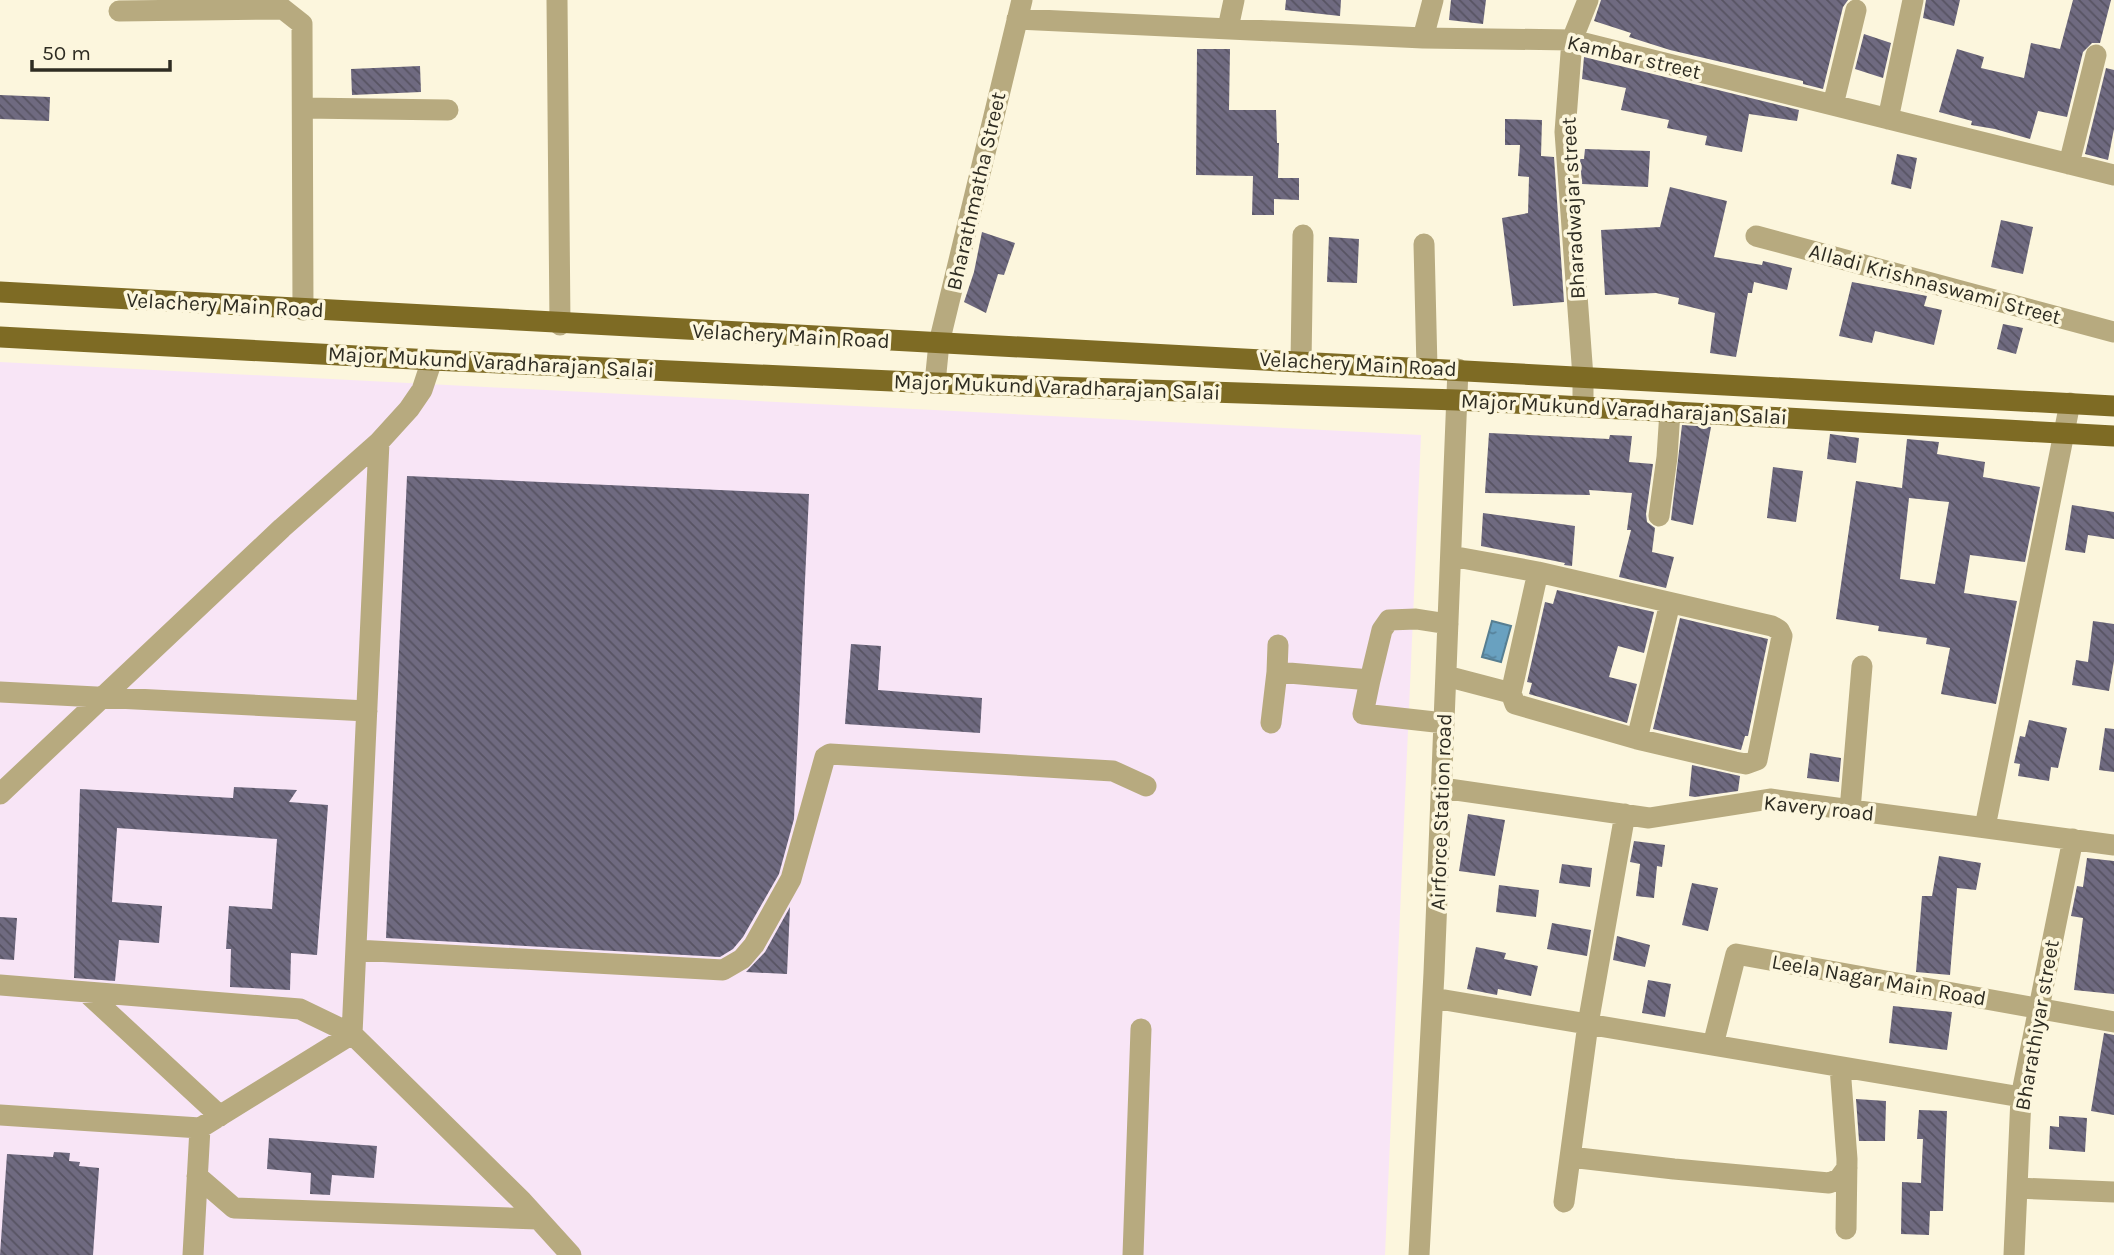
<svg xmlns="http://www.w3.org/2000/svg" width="2114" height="1255" viewBox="0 0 2114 1255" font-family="Karla,sans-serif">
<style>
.education{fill:#f8e5f6}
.water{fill:url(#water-ripples);stroke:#577e91;stroke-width:2}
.building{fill:url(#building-back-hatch);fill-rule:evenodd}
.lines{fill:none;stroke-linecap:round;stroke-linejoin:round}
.minor{stroke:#b7aa7f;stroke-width:21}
.major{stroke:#7e6b24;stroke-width:21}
.labels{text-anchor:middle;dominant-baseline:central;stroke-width:7;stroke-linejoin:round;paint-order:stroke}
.street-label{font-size:21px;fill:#2e2c22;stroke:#fcf6dd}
</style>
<defs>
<pattern id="water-ripples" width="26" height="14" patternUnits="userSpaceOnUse" patternTransform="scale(1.75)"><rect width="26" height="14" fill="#69a1c0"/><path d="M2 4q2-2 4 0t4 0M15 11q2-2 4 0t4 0" fill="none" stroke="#57839c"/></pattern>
<pattern id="building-back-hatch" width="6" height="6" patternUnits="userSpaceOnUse" patternTransform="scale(1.75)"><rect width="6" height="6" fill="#6f6a80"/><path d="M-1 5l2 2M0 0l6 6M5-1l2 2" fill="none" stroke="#575362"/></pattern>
</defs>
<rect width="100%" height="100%" fill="#fcf6dd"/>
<path class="education" d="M0,362L1421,435L1385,1255H0Z"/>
<path class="water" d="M1492,621L1511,626L1501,662L1482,657Z"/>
<path class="building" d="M1286,0H1341L1340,16L1285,10Z
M1451,0H1486L1483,24L1449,20Z
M1601,0H1848L1843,7L1823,89L1803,84V81L1670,50L1629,37L1631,33L1594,21Z
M1926,0H1960L1954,26L1923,18Z
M2073,0H2111L2100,43H2092L2083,52L2067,117L2038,111L2030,139L1995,129L1971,125L1972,121L1939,112L1957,49L1984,57L1981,68L2024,78L2031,43L2060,49Z
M1864,34L1891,43L1883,78L1855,69Z
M1197,49H1230L1229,110H1276L1277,143H1279L1278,178H1299V200L1274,199V215H1252L1253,176L1196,175Z
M1584,57L1799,110L1797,121L1749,114L1742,152L1705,145L1707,136L1667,128L1669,120L1621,110L1626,88L1582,79Z
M420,66L421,92L352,95L351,69Z
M2106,68L2114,70V129L2108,160L2085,154Z
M0,95L50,97L49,121L0,119Z
M1505,119L1542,120L1541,156L1554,157L1564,302L1513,306L1502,218L1528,213L1529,177L1518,176L1520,145H1505Z
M1585,149L1650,151L1648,187L1582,184L1580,159H1584Z
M1897,154L1917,158L1911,189L1891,184Z
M1670,187L1727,201L1714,257L1762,265L1763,261L1792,268L1787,290L1754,282L1752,293H1748L1736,357L1710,353L1715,313L1678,304L1679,298L1656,293L1605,295L1601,230L1660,227Z
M2001,220L2033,227L2023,274L1991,267Z
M982,232L1015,243L1004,275L998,274L986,313L964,302L974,272Z
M1329,237L1359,239L1357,283L1327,282Z
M1852,282L1927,296L1924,306L1942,310L1934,345L1875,331L1872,343L1839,336Z
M2003,324L2023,328L2016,354L1997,349Z
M1682,425L1711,427L1693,525L1671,520Z
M1489,433L1609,439L1610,435L1632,436L1629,462L1653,464L1646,514L1647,522L1655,528L1652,552L1674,557L1666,588L1619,577L1631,530H1627L1632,493L1589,490L1590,495L1485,493Z
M1830,434L1859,438L1856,463L1827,459Z
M1907,439L1939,442L1937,454L1985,462L1983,477L2040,487L2025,562L1970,555L1964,593L2017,601L1996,704L1941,694L1950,648L1926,644L1927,638L1878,631L1879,626L1836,619L1856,481L1902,488ZM1909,498L1949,502L1935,584L1900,579Z
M1773,467L1803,471L1796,522L1767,518Z
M407,476L809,494L794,819L779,874L743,937L733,949L720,957L386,938Z
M2072,505L2114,512V539L2088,535L2085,553L2065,550Z
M1483,513L1575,526L1572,566L1564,565L1565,563L1481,546Z
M1557,590L1654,612L1644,653L1618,646L1609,677L1637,684L1627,723L1529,694L1532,683L1527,682L1545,602L1553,604Z
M1680,618L1768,639L1748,736H1745L1741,750L1653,729Z
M2093,621L2114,624V661L2109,691L2072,685L2076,660L2088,662Z
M851,644L881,646L878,690L982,698L980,733L845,724Z
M2029,720L2067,728L2058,768L2051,767L2049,781L2018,776L2020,764L2014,763L2020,736L2025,737Z
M2105,728L2114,729V772L2099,770Z
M1810,753L1841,758L1839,782L1807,778Z
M1692,765L1740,776L1738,791L1695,797L1689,796Z
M234,787L297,790L289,802L328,805L317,955L291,953L290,990L230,987L231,949H226L229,906L272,909L277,839L117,828L112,902L162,906L159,943L119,940L115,981L74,978L80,789L233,798Z
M1468,814L1505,820L1495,876L1459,871Z
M1634,841L1665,845L1662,867L1657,866L1654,898L1636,896L1640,864L1630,862Z
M1939,856L1981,863L1976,890L1957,888L1950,975L1916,972L1922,896H1932Z
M2087,858L2114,861V994L2074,990L2083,918L2071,916L2077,886L2083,887Z
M1562,864L1592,868L1590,887L1559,883Z
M1692,883L1718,888L1708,931L1682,925Z
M1499,885L1539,890L1536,917L1496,912Z
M790,907L787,974L746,972L765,952Z
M0,917L17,918L14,960L0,959Z
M1552,923L1591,930L1587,956L1547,949Z
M1617,936L1650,945L1645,967L1613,960Z
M1476,947L1506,953L1504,959L1538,966L1531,996L1498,989L1497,995L1467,989Z
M1648,980L1671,984L1665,1017L1642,1013Z
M1893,1006L1952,1012L1947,1050L1889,1043Z
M2104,1033L2114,1035V1115L2091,1111Z
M1856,1099L1886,1101L1885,1141H1859Z
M1919,1110L1947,1111L1943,1211H1930L1929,1235L1901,1234L1902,1182L1921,1183L1923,1139H1917Z
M2059,1116L2087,1118L2085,1152L2049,1149L2050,1126L2059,1127Z
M269,1138L377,1146L374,1178L332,1175L330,1195L310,1194L311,1173L267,1169Z
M54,1152L70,1153L69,1161L80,1162L79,1166L99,1168L93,1255H0L7,1154L53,1157Z"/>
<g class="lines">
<path class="minor" d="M557,0L560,325
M119,11L283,9L302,24L303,310
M1017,19L1423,38L1572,40L2114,175
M1228,28L1234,0
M1423,38L1433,0
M1833,105L1856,10
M303,108L448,110
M1888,119L1913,0
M2069,164L2096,55
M1756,236L2114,332
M1424,244L1427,368
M1301,362L1303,235
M935,383L939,343L1022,0
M1583,406V377L1565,132L1572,40L1588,0
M1659,516L1667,457L1670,411
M1451,556L1538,572L1772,626L1779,630L1782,636L1757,760L1746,764L1735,762L1637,739L1515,704L1511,693L1538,572
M1278,645L1277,672L1370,680L1363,714L1444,723
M1446,676L1511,693
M1370,680L1382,630L1389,620L1416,619L1448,624
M0,692L367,711
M1271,723L1277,672
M1637,739L1670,603
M1442,788L1649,818L1770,799L2114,845
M0,794L282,528L379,442
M1850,810L1862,666
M1985,827L2070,403
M356,950L723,970L742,959L754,945L791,879L825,757L830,754L1113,771L1146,786
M0,985L300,1009L352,1034L522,1201L571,1255
M86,992L220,1116
M1433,998L2021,1097
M1713,1045L1736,954L2114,1022
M1840,1067L1847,1159L1846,1229
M0,1115L200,1128L352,1034L379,442L409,409L422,390L432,360
M1570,1157L1674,1169L1829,1183L1839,1179L1847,1168
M197,1176L234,1208L538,1219
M2017,1188L2114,1192
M1564,1202L1588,1024L1625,814
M193,1255L200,1128
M1133,1255L1141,1029
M1419,1255L1434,973L1458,369
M2014,1255L2021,1097L2073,839"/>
<path class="major" d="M0,292C704,333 1409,368 2114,406
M0,337L432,360L935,383L1457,400L2114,436"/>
</g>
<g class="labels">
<g class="street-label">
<text transform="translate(1634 57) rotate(13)">Kambar street</text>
<text transform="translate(976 191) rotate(-77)">Bharathmatha Street</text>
<text transform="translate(1573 208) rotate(-93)">Bharadwajar street</text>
<text transform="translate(1935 284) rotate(15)">Alladi Krishnaswami Street</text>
<text transform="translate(225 305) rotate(3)">Velachery Main Road</text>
<text transform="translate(791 336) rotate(3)">Velachery Main Road</text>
<text transform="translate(491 362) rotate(3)">Major Mukund Varadharajan Salai</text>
<text transform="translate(1358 364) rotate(3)">Velachery Main Road</text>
<text transform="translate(1057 387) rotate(2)">Major Mukund Varadharajan Salai</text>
<text transform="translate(1624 409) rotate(3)">Major Mukund Varadharajan Salai</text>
<text transform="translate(1819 808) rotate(6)">Kavery road</text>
<text transform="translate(1441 812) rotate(-88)">Airforce Station road</text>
<text transform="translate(1879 980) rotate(10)">Leela Nagar Main Road</text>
<text transform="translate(2037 1025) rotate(-80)">Bharathiyar street</text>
</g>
</g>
<path d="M32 60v10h138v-10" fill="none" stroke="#2e2c22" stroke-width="3.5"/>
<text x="42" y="60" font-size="21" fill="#2e2c22" stroke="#fcf6dd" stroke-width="5" paint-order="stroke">50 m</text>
</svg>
